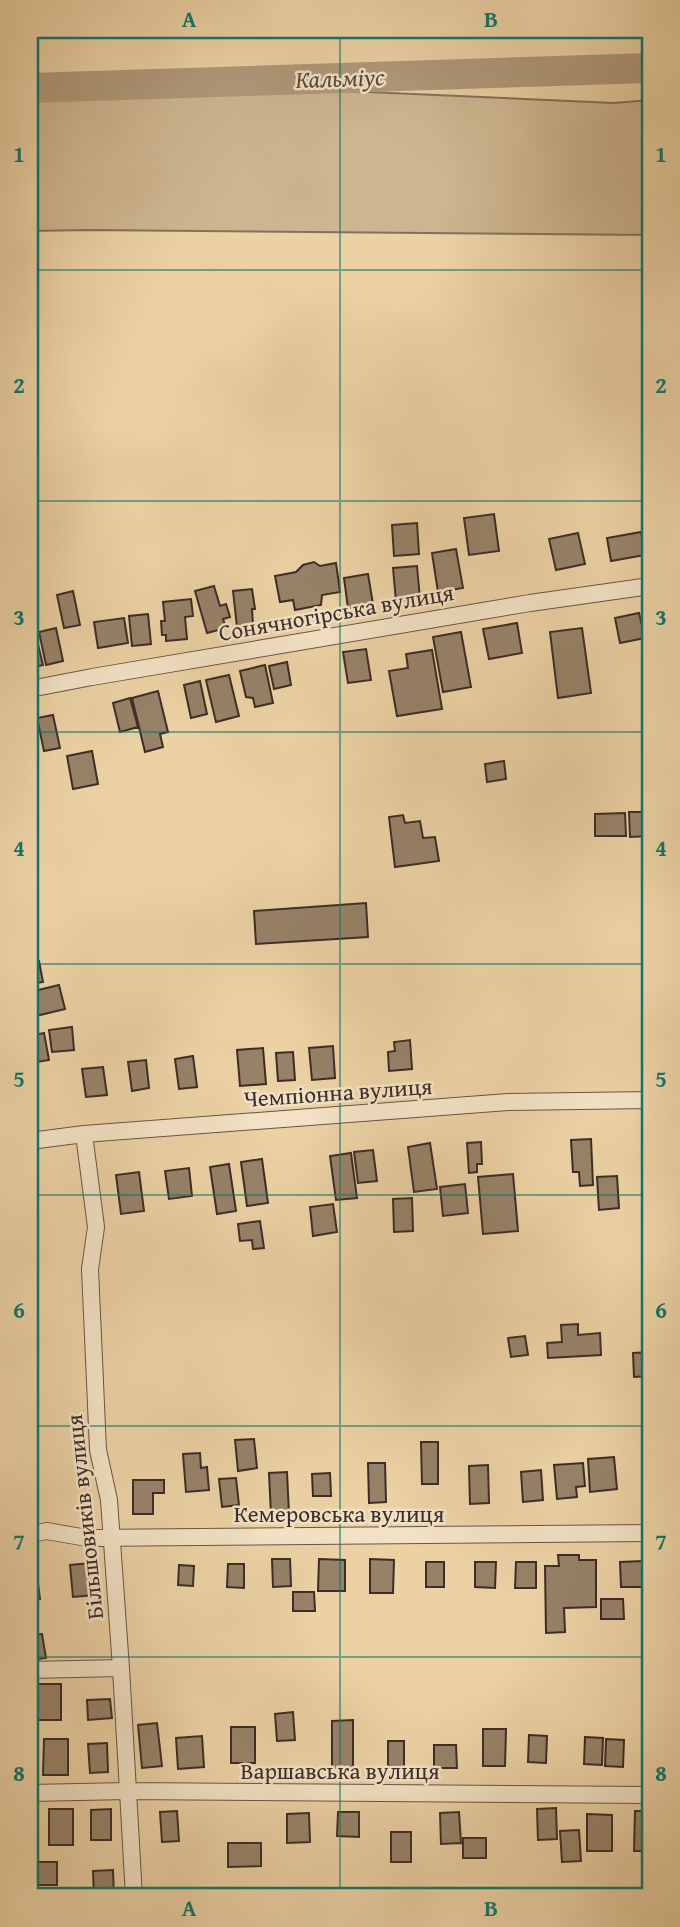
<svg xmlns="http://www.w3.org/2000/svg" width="680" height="1927" viewBox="0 0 680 1927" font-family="'Gentium Book Plus',serif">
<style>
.green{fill:#cdb58f;stroke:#84715b;stroke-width:2}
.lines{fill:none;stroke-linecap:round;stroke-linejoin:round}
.river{stroke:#af997a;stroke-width:30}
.building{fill:#978268;stroke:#3b2d27;stroke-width:2}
.minor-casing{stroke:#675646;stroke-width:18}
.minor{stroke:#f2e1c4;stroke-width:16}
.grid{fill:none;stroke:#0f766e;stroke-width:2;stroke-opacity:0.55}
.labels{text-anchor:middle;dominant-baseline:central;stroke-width:5;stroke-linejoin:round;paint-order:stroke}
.street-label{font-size:23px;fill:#3b2d27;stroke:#f2e1c4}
.water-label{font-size:24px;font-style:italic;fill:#58483c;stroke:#f2e1c4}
.neatline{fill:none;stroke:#0f766e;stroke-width:2.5}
.grid-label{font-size:23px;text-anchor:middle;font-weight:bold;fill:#0f766e}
</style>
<rect width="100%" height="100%" fill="#ebd1a4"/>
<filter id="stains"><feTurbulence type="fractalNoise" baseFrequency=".00286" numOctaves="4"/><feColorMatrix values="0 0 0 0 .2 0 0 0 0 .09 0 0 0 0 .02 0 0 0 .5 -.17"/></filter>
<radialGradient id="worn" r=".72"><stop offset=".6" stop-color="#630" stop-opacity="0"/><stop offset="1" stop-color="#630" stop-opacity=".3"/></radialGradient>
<path class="green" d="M30,77L614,103L650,100V235L89,230L30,231Z"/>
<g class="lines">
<path class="river" d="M30,88L650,68"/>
</g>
<path class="building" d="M494,514L499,551L469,555L464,518Z
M417,523L419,554L394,556L392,525Z
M641,532L645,555L611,561L607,538Z
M578,533L585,564L556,570L549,539Z
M456,549L463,588L438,592L432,553Z
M314,562L320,566L336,563L340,592L322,595L321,605L295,610L293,600L280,602L275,576L296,572L303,565Z
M417,566L420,599L396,601L393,568Z
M368,574L373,604L348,608L344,578Z
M214,586L220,606L226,604L230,617L223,619L226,628L207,633L195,591Z
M252,589L255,609H252L253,625L237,627L233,591Z
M73,591L80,625L64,628L57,595Z
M191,599L193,616L185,617L187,639L166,641V635H162L161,621H165L163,602Z
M639,613L645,638L620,643L615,618Z
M148,614L151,644L132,646L129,616Z
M124,618L128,643L98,648L94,622Z
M517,623L522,653L489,659L483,629Z
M56,628L63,661L46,665L39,632Z
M582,628L591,693L558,698L550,632Z
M35,632L43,665L30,668V633Z
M461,632L471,687L443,692L433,637Z
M366,649L371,680L348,683L343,652Z
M432,650L442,709L397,716L389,671L408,668L406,654Z
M287,662L291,685L274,689L269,666Z
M265,665L273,703L255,707L253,698L246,697L240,671Z
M229,675L239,716L216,722L206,680Z
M200,681L207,714L191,718L184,685Z
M158,691L168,732L160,734L163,747L145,752L132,698Z
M130,698L138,727L120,732L113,703Z
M53,715L60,748L44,751L37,718Z
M92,751L98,784L73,789L67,756Z
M504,761L506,779L487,782L485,764Z
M629,812H650V836L630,837Z
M625,813L626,836H595V814Z
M403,815L405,823L420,821L423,838L435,837L439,861L395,867L389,817Z
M366,903L368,937L256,944L254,911Z
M39,961L43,982L30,984V963Z
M59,985L65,1009L32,1017L30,1008V992Z
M72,1027L74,1050L52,1052L49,1030Z
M44,1033L49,1060L30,1063V1036Z
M410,1040L412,1069L389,1071L388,1052L395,1051L394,1042Z
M333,1046L335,1078L312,1080L309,1048Z
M263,1048L266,1084L240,1086L237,1050Z
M293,1052L295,1080L278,1081L276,1053Z
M193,1056L197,1087L179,1089L175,1059Z
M146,1060L149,1088L132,1091L128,1062Z
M103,1067L107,1095L86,1097L82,1069Z
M591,1139L593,1185L580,1186L579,1172H573L571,1140Z
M650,1141V1170L644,1171L642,1142Z
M481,1142L482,1164H477V1172L469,1173L467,1143Z
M430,1143L437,1189L414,1192L408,1147Z
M373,1150L377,1181L358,1183L354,1152Z
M351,1153L357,1198L336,1200L330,1156Z
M262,1159L268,1203L247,1206L241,1162Z
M229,1164L236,1211L217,1214L210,1167Z
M189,1168L192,1196L169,1199L165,1171Z
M139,1172L144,1211L121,1214L116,1175Z
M513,1174L518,1231L483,1234L478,1177Z
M617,1176L619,1208L599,1210L597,1177Z
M465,1184L468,1213L443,1216L440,1187Z
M412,1198L413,1231L394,1232L393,1199Z
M333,1204L337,1232L313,1236L310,1207Z
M260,1221L264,1248L253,1249L252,1240L240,1241L238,1224Z
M578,1324V1335L600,1333L601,1355L548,1358L547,1343L562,1342L561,1325Z
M525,1336L528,1355L511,1357L508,1338Z
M650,1352V1376L634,1377L633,1353Z
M642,1388H650V1412L644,1413Z
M254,1439L257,1468L238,1471L235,1440Z
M421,1442H438V1484H422Z
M200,1453L201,1468L207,1467L209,1490L186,1492L183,1454Z
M614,1457L617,1489L590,1492L588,1459Z
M368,1463H385L386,1502L369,1503Z
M583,1463L585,1486L576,1487L577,1497L557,1499L554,1465Z
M488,1465L489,1503L470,1504L469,1466Z
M541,1470L543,1500L523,1502L521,1472Z
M287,1472L289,1514L271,1515L269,1473Z
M330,1473L331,1496H313L312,1474Z
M236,1478L239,1505L222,1507L219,1479Z
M133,1480H164V1493H153V1514H133Z
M558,1555H579V1560H596V1607L564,1608L565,1632L546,1633L545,1566H559Z
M272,1559H290L291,1586L273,1587Z
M319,1559L345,1560V1591H318Z
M370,1559L394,1560L393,1593H370Z
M643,1561L644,1587H621L620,1562Z
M426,1562H444V1587H426Z
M475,1562H496L495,1588L475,1587Z
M516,1562H536V1588H515Z
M91,1563L95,1595L73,1597L70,1565Z
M228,1564H244V1588L227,1587Z
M179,1565L194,1566L193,1586L178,1585Z
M36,1568L40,1599L30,1600V1569Z
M293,1592H314L315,1611H293Z
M601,1599H623L624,1619H601Z
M42,1634L46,1658L30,1660V1635Z
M37,1684H61V1720H37Z
M110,1699L112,1718L88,1720L87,1700Z
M293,1712L295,1740L277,1741L275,1714Z
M353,1720V1767L332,1768V1721Z
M157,1723L162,1766L142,1768L138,1725Z
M231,1727H255V1763H231Z
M483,1729H506L505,1766H483Z
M529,1735L547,1736L546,1763L528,1762Z
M202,1736L204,1767L178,1769L176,1738Z
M585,1737L603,1738L602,1765L584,1764Z
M44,1739H68V1775H43Z
M606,1739L624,1740L623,1767L605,1766Z
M388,1741H404V1766H388Z
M107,1743L108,1772L90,1773L88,1744Z
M434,1745H456L457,1768H434Z
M556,1808L557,1839L538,1840L537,1809Z
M49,1809H73V1845H49Z
M111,1809V1840H91V1810Z
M177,1811L179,1841L162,1842L160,1812Z
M635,1811H650V1851H634Z
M338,1812H359V1837L337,1836Z
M459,1812L461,1843L441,1844L440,1813Z
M309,1813L310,1842L287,1843V1814Z
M587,1814L612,1815V1851H587Z
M579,1830L581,1861L562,1862L560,1831Z
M391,1832H411V1862H391Z
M463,1838H486V1858H463Z
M228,1843H261V1866L228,1867Z
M35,1862H57V1885H35Z
M113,1870L114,1897H94L93,1871Z"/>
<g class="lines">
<defs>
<path id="minor" d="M30,689L92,677L530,603L650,586
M84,1134L96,1227L90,1269L98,1450L109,1500L121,1668L134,1897
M30,1141L84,1134L508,1102L650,1100
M30,1534L47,1531L87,1538L650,1533
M30,1670L121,1668
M30,1793L128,1791L650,1795"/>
</defs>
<use href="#minor" class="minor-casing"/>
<use href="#minor" class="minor"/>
</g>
<path class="grid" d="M340,30V1897M30,270H650M30,501H650M30,732H650M30,964H650M30,1195H650M30,1426H650M30,1657H650"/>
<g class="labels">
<g class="street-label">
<text transform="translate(336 612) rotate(-10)">Сонячногірська вулиця</text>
<text transform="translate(338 1092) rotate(-4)">Чемпіонна вулиця</text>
<text x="339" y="1513">Кемеровська вулиця</text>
<text transform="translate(84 1517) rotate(-96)">Більшовиків вулиця</text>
<text x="340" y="1770">Варшавська вулиця</text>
</g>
<g class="water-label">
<text transform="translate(340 78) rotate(-2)">Кальміус</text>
</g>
</g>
<rect width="680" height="1927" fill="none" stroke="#ebd1a4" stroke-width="77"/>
<rect x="38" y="38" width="604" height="1850" class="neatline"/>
<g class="grid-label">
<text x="189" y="27">A</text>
<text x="491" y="27">B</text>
<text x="19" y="162">1</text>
<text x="661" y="162">1</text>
<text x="19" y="393">2</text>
<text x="661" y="393">2</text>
<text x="19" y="625">3</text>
<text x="661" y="625">3</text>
<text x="19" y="856">4</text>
<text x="661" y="856">4</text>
<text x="19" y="1087">5</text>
<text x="661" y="1087">5</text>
<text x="19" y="1318">6</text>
<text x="661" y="1318">6</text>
<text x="19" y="1550">7</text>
<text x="661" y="1550">7</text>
<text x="19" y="1781">8</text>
<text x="661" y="1781">8</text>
<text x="189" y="1916">A</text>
<text x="491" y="1916">B</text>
</g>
<rect width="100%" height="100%" filter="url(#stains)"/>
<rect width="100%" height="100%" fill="url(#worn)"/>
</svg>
